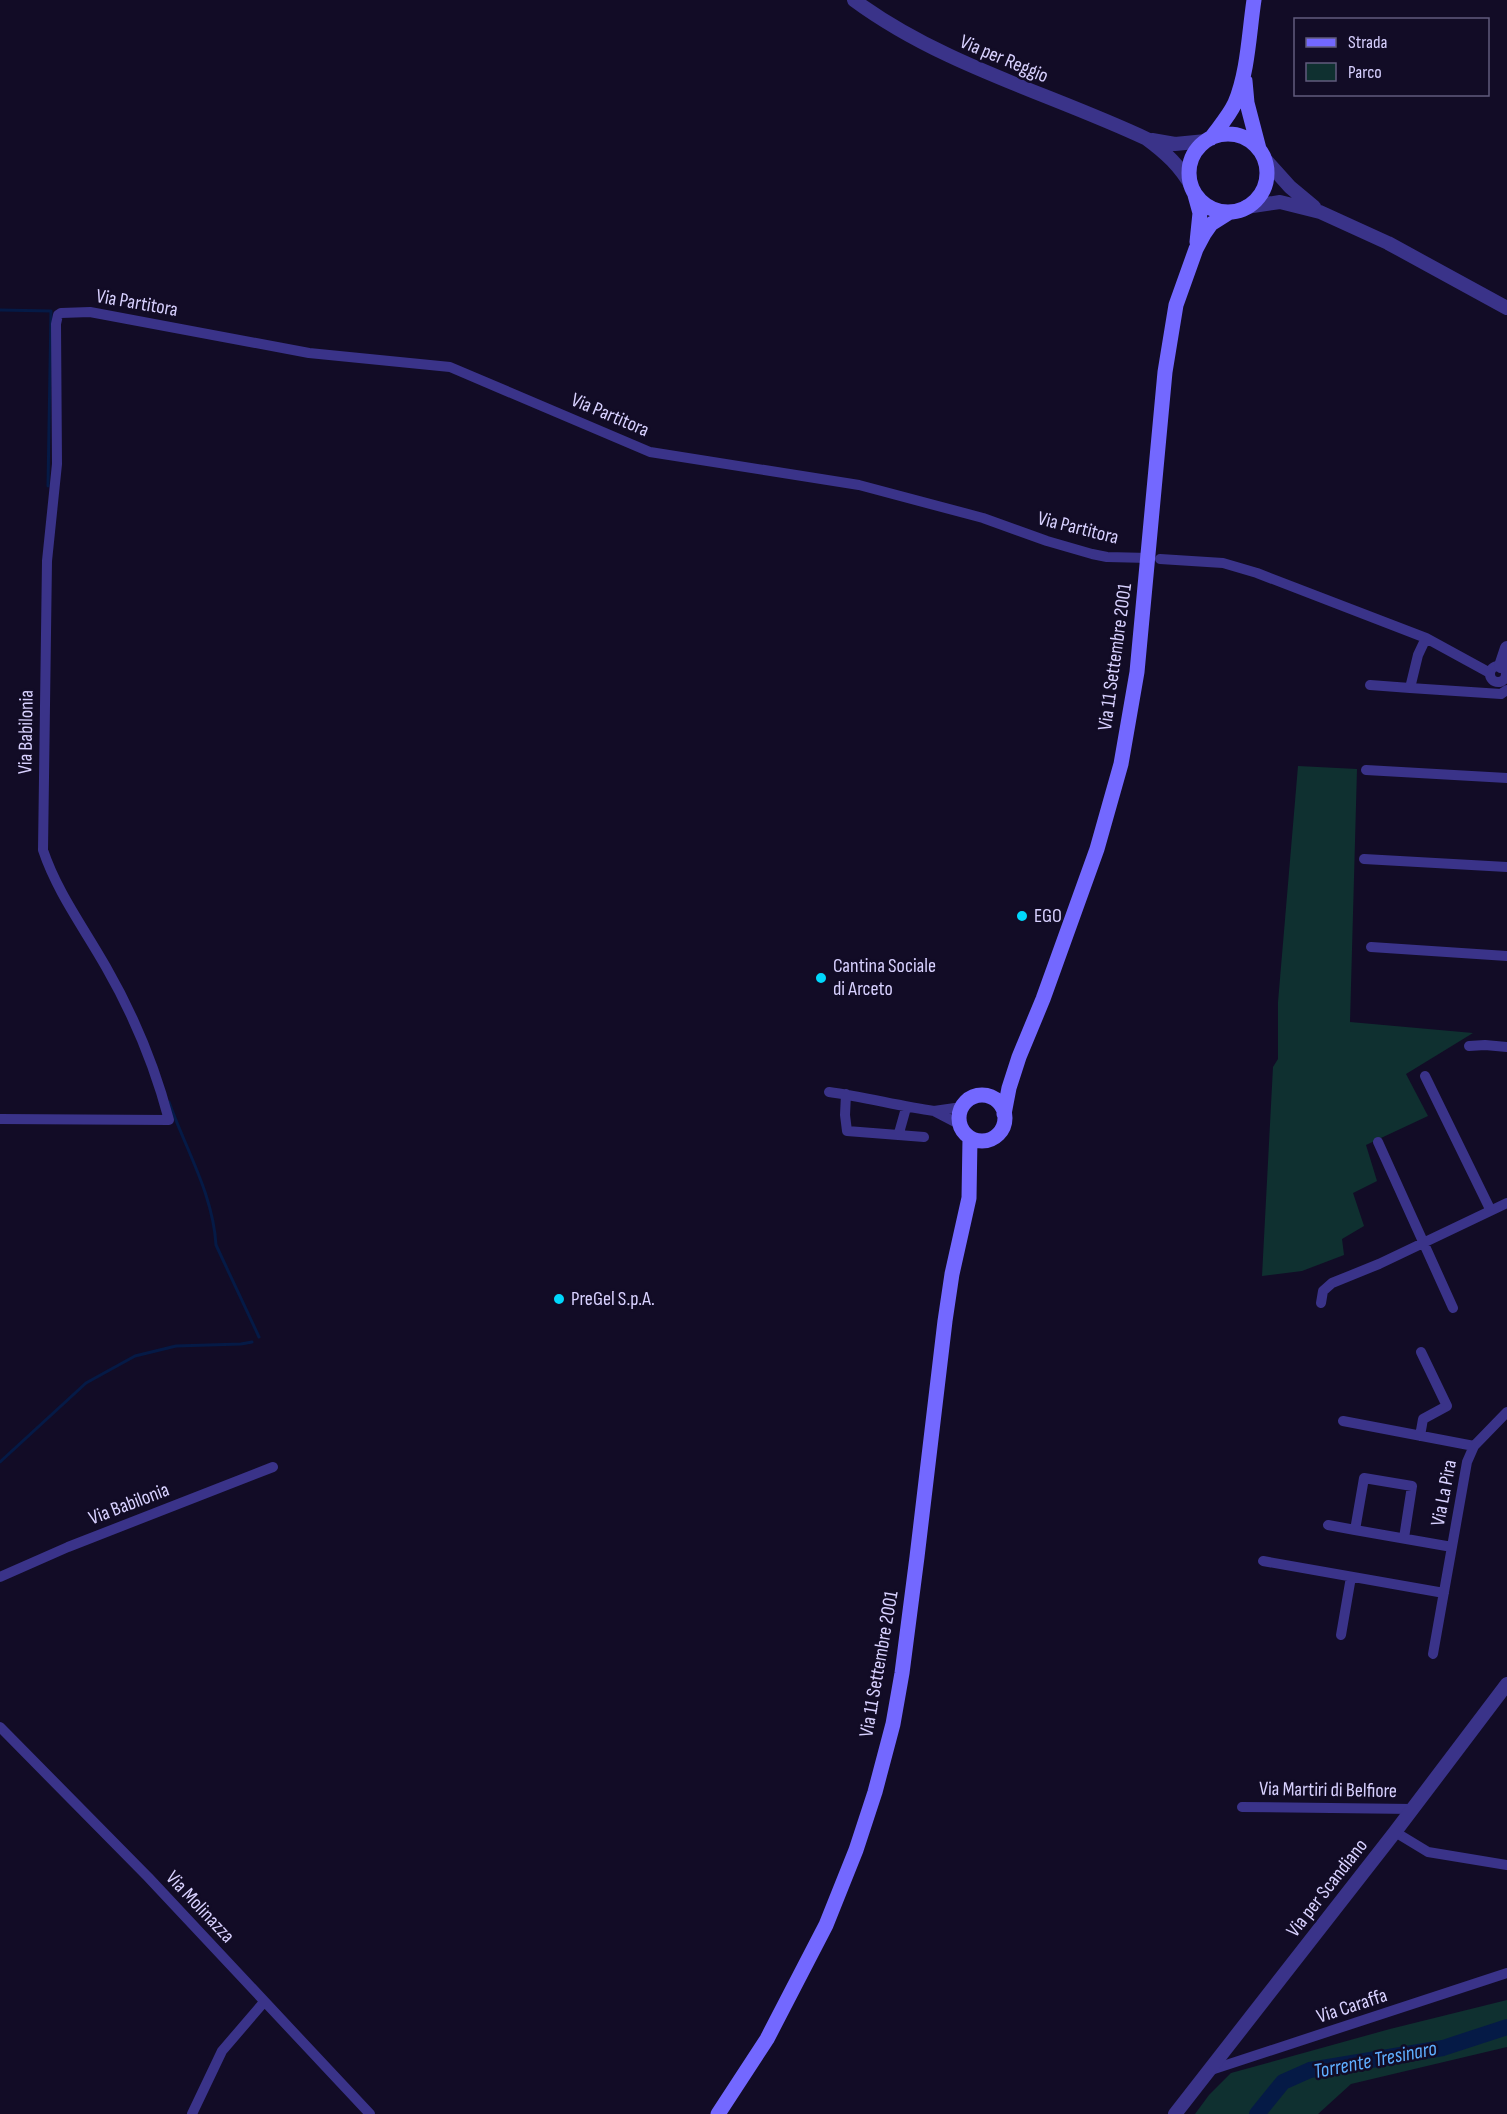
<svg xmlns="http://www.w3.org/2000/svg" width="1507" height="2114" viewBox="0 0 1507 2114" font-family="'Sofia Sans Condensed',sans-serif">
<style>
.green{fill:#0f3030}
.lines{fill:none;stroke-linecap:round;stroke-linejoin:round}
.stream{stroke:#051a46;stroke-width:3}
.river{stroke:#051a46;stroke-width:16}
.minor{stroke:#3a3389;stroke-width:10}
.tertiary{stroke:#3a3389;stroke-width:14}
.secondary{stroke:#7368ff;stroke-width:15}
.poi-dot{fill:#00d8fc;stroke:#120c26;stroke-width:2}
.labels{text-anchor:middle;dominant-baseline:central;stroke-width:5;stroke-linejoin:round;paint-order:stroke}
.street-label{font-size:20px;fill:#d8d1ff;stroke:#120c26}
.poi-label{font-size:20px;fill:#d8d1ff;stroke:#120c26;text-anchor:start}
.water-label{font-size:21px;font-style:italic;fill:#5faeff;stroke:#120c26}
</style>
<rect width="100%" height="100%" fill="#120c26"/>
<path class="green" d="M1298,766L1357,769L1350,1022L1473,1033L1406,1074L1428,1116L1366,1145L1377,1181L1353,1193L1364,1226L1342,1239L1344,1255L1302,1271L1262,1276L1273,1067L1278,1059V1002Z
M1507,2000V2047L1351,2084L1318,2114H1195L1209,2095L1231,2073L1390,2029Z"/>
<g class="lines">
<path class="stream" d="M0,310L51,311L48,486
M169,1102C186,1150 213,1194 216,1245L259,1337
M0,1462L86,1383L135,1356L176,1346L241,1344L252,1342"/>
<path class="river" d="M1257,2114L1283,2082L1310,2070L1443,2048L1507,2027"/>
<path class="minor" d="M1160,559L1223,563L1257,573L1426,638L1490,673
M1490 674a8 8 0 1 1 16 0a8 8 0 1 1-16 0Z
M1370,685L1410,688L1418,655L1426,638
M1410,688L1501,694L1507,690
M1366,770L1507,778
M1364,859L1507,867
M1371,947L1507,956
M1469,1046L1485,1045L1507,1047
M1425,1076L1490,1209
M829,1092C865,1097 899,1106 934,1111
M846,1094L845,1115L847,1131L924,1137
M0,1119L169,1120C155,1067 133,1014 106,967C84,928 57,892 43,850L47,561L57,464L56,324L58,315L61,313L90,312L309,353L450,367L650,452L859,485L983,518L1047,541L1092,554L1107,557L1149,558
M959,1124L934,1111L962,1107
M899,1133L906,1108
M1378,1142L1453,1308
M1321,1303L1323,1291L1332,1283L1379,1264L1507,1203
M1343,1421L1474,1446
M1420,1436L1423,1419L1447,1406L1421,1352
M1328,1525L1355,1530
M1404,1538L1412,1486L1364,1478L1355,1530L1452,1547
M1263,1561L1444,1593
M0,1577L68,1547L273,1467
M1341,1635L1351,1577
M1433,1654L1467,1462L1474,1446L1507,1412
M0,1727L148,1877L370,2114
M1242,1807L1413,1809
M1395,1832L1428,1852L1507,1865
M1208,2071L1507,1973
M192,2114L222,2051L264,2002"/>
<path class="tertiary" d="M854,0C942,65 1049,93 1147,139C1166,153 1180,166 1192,187
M1152,140L1175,144L1206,141
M1264,158L1290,187L1314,207
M1246,207L1280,202L1320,212L1388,243L1507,308
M1501,666L1507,648
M1175,2114L1395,1832L1507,1684"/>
<path class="secondary" d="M1245,81L1247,103L1259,149
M1189 173a39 39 0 1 1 78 0a39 39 0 1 1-78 0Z
M1211,138C1219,127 1229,116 1235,103C1248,72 1249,33 1254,0
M1195,195L1200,213L1197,242
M959 1118a23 23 0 1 1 46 0a23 23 0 1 1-46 0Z
M1004,1114L1009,1088L1019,1057L1043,999L1097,849L1121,764L1137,672L1165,372L1176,305L1196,249L1204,234L1211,224L1230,212
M718,2114L767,2039L826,1925L856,1850L875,1792L893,1724L902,1673L917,1557L945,1321L952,1274L969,1198L970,1138"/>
</g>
<g class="poi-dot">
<circle cx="1022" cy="916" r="6"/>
<circle cx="821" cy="978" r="6"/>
<circle cx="559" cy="1299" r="6"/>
</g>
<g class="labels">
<g class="street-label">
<text transform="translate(1004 59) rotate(23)">Via per Reggio</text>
<text transform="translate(137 303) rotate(10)">Via Partitora</text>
<text transform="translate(610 415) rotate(23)">Via Partitora</text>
<text transform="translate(1078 528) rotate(14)">Via Partitora</text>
<text transform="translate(1115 657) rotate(-82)">Via 11 Settembre 2001</text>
<text transform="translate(26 732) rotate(-89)">Via Babilonia</text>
<text transform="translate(1444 1493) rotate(-79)">Via La Pira</text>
<text transform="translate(129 1504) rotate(-21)">Via Babilonia</text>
<text transform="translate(879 1664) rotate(-80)">Via 11 Settembre 2001</text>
<text transform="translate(1328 1790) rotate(1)">Via Martiri di Belfiore</text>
<text transform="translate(1327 1888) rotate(-52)">Via per Scandiano</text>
<text transform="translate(200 1907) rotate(47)">Via Molinazza</text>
<text transform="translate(1352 2006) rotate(-18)">Via Caraffa</text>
</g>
<g class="poi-label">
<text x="1034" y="916">EGO</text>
<text x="833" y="966">Cantina Sociale<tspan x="833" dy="23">di Arceto</tspan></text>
<text x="571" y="1299">PreGel S.p.A.</text>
</g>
<g class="water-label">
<text transform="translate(1375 2060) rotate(-11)">Torrente Tresinaro</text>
</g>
</g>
<rect x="1294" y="18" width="195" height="78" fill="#120c26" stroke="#615b7d" stroke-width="1.5"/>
<rect x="1306" y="38" width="30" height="9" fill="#7368ff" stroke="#615b7d" stroke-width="1.5"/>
<text x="1348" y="48" font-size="18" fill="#d8d1ff">Strada</text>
<rect x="1306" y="63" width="30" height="18" fill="#0f3030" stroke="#615b7d" stroke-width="1.5"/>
<text x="1348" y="78" font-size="18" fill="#d8d1ff">Parco</text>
</svg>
